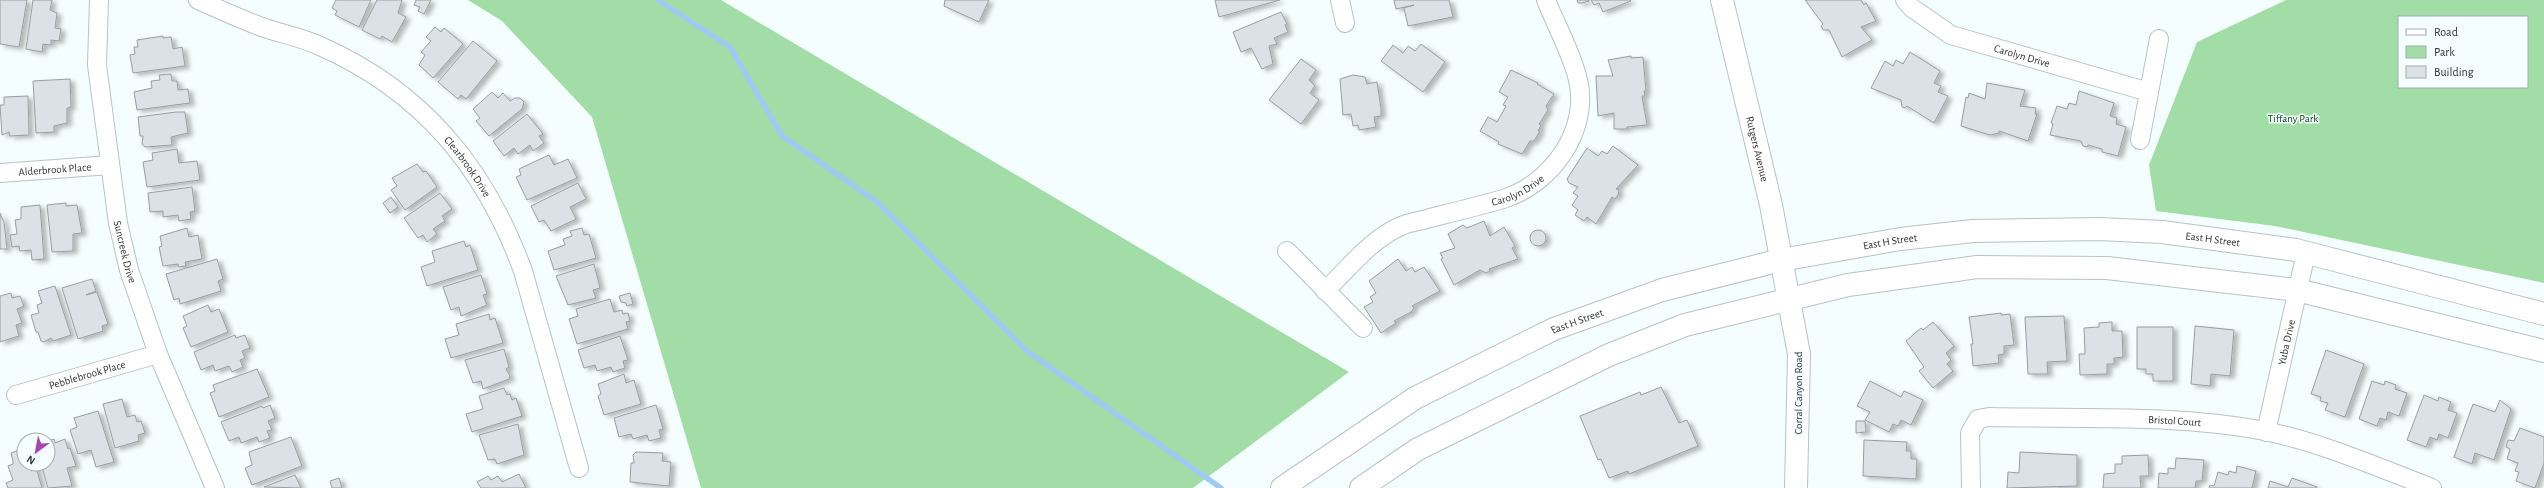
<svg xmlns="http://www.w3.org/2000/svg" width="2544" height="488" viewBox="0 0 2544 488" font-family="'Alegreya Sans',sans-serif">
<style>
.green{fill:#a2dda7;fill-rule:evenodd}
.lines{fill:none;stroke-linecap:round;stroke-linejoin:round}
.stream{stroke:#a1caf1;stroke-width:5.5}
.building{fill:#dae2e5;stroke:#969ea1;filter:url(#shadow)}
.minor-casing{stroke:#b9c2c2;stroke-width:20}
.secondary-casing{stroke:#b9c2c2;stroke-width:24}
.primary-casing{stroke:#b9c2c2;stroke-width:24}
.minor{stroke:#fff;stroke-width:18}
.secondary{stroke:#fff;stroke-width:22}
.primary{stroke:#fff;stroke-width:22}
.labels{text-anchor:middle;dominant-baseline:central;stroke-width:3;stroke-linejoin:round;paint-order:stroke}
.street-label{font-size:11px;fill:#2f3232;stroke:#f5fefe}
.park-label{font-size:11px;fill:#10441a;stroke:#f5fefe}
</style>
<defs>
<filter id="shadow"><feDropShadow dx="4.5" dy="2.5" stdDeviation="2" flood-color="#0004"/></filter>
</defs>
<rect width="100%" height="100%" fill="#f5fefe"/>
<path class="green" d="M468,0H721L1349,372L1193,488H701L592,117L502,21Z
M2286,0H2544V283L2275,226L2156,211L2149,165L2197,42ZM2399,17H2527V87H2399Z"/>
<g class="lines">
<path class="stream" d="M658,0L730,47L782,136L876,201L1027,351L1221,488"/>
</g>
<path class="building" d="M0,0H27L19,47L0,44Z
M33,0H52L50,10L57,13L55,28L61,29L59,41L51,40V45L43,44L42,52L26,49Z
M336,0H371L359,27L335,15L337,11L332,8Z
M377,0H402L398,13L406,17L392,42L382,36L380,39L362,30Z
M416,0H431L424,14L418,11L420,7L414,5Z
M945,0H989L979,22L944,6Z
M1215,0H1280L1219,17Z
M1394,0H1449L1453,17L1408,26L1404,8L1414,5L1396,9Z
M1577,0H1589V1L1582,3H1578Z
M1591,0H1630L1631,1L1603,12L1599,3L1594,5Z
M1805,0H1861L1864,5L1866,3L1876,21L1861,27L1872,40L1842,57L1829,30H1823L1821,26L1823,24Z
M1281,12L1287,24L1285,25L1288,32L1274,38L1277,44L1269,46L1273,64L1262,69L1251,48L1241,52L1233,32Z
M435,27L441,32L444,28L463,44L433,78L419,65L425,55L421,52L431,41L426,37Z
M163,36V38L171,37L173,49L182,47L185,66L133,73L130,55L135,54L134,47H138L137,40Z
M473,41L497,61L466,99L461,95L458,99L438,82Z
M1421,44L1445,62L1423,92L1381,61L1393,45L1403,53L1408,46L1415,51Z
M1910,52L1940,71L1934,83L1941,86L1938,92L1948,96L1934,123L1907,106L1905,108L1902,107L1901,100L1871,88L1885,61L1893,66L1896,60L1903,64Z
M1631,56V58L1643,57L1646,91H1644L1645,96H1642L1647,125L1627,127V129H1614V113L1598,116L1596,76H1613L1608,60Z
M1301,59L1316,70L1309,80L1315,86L1310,93L1319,100L1301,124L1269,100Z
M1511,70L1538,83L1537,84L1554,94L1546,106L1548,110L1539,124L1541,125L1538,131H1540L1534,141H1530L1522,154L1498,144L1499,142L1480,131L1488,117L1497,122L1506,106L1503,105L1508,97L1499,92Z
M171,74L172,81H177L178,90L188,89L190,103L137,110L134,92L152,88L151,81L160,80L159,75Z
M1353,75L1365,77L1367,84L1377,82L1381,109V116L1374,117L1376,127L1359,130L1358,125L1353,126L1351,114L1343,115L1340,79Z
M70,79L71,107L67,108V123L54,126V132L36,133L33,81Z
M1987,83L2025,90L2020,106L2036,108L2035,114H2037L2028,141L1999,131V133L1990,135L1961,126L1966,97L1968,98L1969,93L1985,99Z
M2079,91L2114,103L2110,116L2117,118L2116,124L2126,127L2118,156L2102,152V149L2088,145L2087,147L2083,146L2081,141L2050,135L2053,124L2051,123L2057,106L2067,109L2069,103L2076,105Z
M492,92L498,98L503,93L510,101L515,98H520L524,102L522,109L489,136L476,121L480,118L473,109Z
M28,96L29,135L10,136L9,132L2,135L0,105H4V97Z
M176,112H185L188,133L171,137L172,145L145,147L142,144L143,136H140L138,117Z
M527,114L543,134L539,136L544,143L533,151L530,145L518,154L514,148L504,156L493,141Z
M1613,146L1638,165L1616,189L1619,190L1618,195L1615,199L1612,197L1596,224L1587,217L1584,221L1575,215L1578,210L1572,205L1578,196L1573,193L1578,187L1569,183L1567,179L1587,148L1598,156L1602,151L1607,154Z
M177,149L179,163L197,161L200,180L147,187L143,162L153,160L152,153Z
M549,155L554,165L568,159L577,178L527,200L516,177L521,175L519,169Z
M417,164L423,172L426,171L437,187L405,210L391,190L397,186L392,178Z
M578,183L586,199L570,207L576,219L551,231L544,220L539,222L531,206Z
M192,187L195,211L190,212L191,219L179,221L178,215L163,217V211L150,212L148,193Z
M440,193L452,209L442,216L445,221L433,229L437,234L427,242L423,235L418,238L404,218Z
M391,197L398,207L390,213L383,203Z
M66,203V206L77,205L82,233L73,234V251L52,252L47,205Z
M40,205L44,259L32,260L31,250L20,251L19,246L12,247L10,235L17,234L15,220L21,219V207Z
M0,213L4,222L7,249H0Z
M1484,221L1490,236L1504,227L1515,246L1512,248L1518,259L1489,269L1490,271L1486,273L1480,270L1454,285L1441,259L1443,258L1440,253L1455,248L1448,234L1463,225L1467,228Z
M187,228L189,237L198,235L202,259L185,262L186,266L179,267L178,264L163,266L159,247L162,246L160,236Z
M582,228L584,235L589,234L596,258L554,270L548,251L565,245L563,239L572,236L570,231Z
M1530 238a8 8 0 1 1 16 0a8 8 0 1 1-16 0Z
M464,241L466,247L470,245L478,270L427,286L421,267L435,262L432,251Z
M217,259L223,279L218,281L221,291L180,304L179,298L174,300L166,274Z
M1398,259L1406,271L1412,267L1415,272L1424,267L1440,291L1412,306L1414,308L1411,312L1394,321L1396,323L1381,333L1364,307L1373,302L1370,297L1376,293L1369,281Z
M594,264L600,288L593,290L596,298L568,305L556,276Z
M481,275L487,294L483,295L487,305L461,316L459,307L451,310L443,287Z
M92,279L96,291L86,295L97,292L108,324L102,326L103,331L78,339L62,288Z
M55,286L71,335L53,341L51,338L44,342L41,341L38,332H36L31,315L39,313L37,305L42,303L38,291Z
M11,293L12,298L20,296L24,306L17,309L22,323L16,325L19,336L0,342V296Z
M630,293L633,304L627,306L626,303L621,302L619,296Z
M610,299L614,312L622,310L623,314L628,313L630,321L626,322L628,329L577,344L569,319L578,316L576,309Z
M208,305L211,312L219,309L228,332L191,347L183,328L187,326L183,316Z
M2001,313V315L2010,314L2014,345L2004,346V354L1998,355L1999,363L1973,366L1971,344H1973L1969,317Z
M489,314L490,320L495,318L503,343L451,358L445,339L459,335L456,324Z
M2064,316L2067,361L2047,362L2048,374H2028L2025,317Z
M1933,322L1954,346L1946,353L1951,360L1947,364L1953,371L1933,388L1919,371L1924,367L1906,341L1921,328L1923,330Z
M2112,322V331H2122L2123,357L2114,358V364H2107V374L2080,375L2079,354H2085L2084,328L2099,327V323Z
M2195,326L2234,330L2230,376L2211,374L2210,386L2191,384Z
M2137,327H2173V381H2153V374H2146V369H2137Z
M235,335L236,338L245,335L250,348L242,351L245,358L240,360L243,367L232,372L229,366L215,371L213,365L201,370L194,352Z
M620,336L628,360L623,361L625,368L613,372L611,367L597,371L595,365L584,368L578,350Z
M504,349L509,367L506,369L510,376L509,379L483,389L481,381L473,383L465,360Z
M2326,350L2364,364L2345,417L2325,410L2328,403L2320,401L2321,397L2311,394Z
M257,369L269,397L219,417L210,393L215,391L213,385Z
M624,374L626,383L634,380L641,404L604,415L598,396L601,394L598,384Z
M1870,381L1901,397L1904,391L1923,400L1911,425L1901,420L1898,426L1893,424L1889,432L1865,420L1870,412L1857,406Z
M2372,381L2384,385L2385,381L2396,385L2395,389L2407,393L2399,416L2388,412L2386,420L2380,418L2377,426L2359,419Z
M1661,387L1679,423L1687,420L1698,446L1629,474L1628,471L1609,478L1601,459L1598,460L1580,416L1640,392L1641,395Z
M504,388L507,395L510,394L512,400L516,398L522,416L472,432L466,414L483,409L479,396Z
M2424,395L2438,401L2439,397L2451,402L2448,410L2457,413L2448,438L2439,434L2437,440L2430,437L2426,447L2407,440Z
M122,399L127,417L135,415L137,422L141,421L145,433L138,435L139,441L115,448L103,404Z
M2500,400L2511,409L2494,460L2475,453L2472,464L2454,457L2473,404L2495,412Z
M270,405L275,418L268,421L272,430L267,431L270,438L259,442L257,437L241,443L239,437L229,441L221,422L262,406L263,408Z
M656,405L663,429L659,430L661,438L649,441L647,435L633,439L631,434L619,437L614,418Z
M98,411L114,462L96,467L91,450L78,454L70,430L77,427L74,418Z
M1856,421H1865L1866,432L1856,433Z
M518,424L524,455L497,464L495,459L488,460L479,435Z
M2520,428L2544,437V463L2535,488L2516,481L2519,472L2515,471L2518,463L2507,459L2510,449L2506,447L2508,440L2514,441Z
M291,437L302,466L252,485L245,468L252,465L249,452Z
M54,439L55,443L65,439L68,449L70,448L76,466L67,468L72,486L48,488L41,464H48V441Z
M1864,440L1907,442L1906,451H1911V459H1917L1916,479L1863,476Z
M24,448V464H35L42,488H8L6,483L13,480L8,466L13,464V461L11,453Z
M636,452L663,453L662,461L671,462L669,486L630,482L631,463H634L633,455Z
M2020,452L2077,455V486L2007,488L2008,472L2019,473Z
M2148,455L2149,476H2140L2141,488H2103L2104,474L2115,473V464H2122V456Z
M2176,458L2204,460L2202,481H2196L2195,488H2158L2159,473L2168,474V468L2175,469Z
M2237,466L2256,471L2252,488H2209L2210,485L2214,486L2218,472L2228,475L2229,471L2236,473Z
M519,474L526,488H481L477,482L488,476L491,480L498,476L502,482Z
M295,475L301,488L264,487Z
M339,478L342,488H332L330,481Z
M2292,478L2317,487L2316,488H2268L2270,481L2288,487Z"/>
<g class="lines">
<defs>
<g id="minor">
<path id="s1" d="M99,0L97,65L118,223L129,270L158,354L215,488"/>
<path id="s2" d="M198,0C219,9 240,19 262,27C281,34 301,37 320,46C422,91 485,167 523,271L579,468"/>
<path d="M1340,0L1345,23"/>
<path id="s3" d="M1905,0L1912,8L1951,35L2149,92"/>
<path d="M2140,140L2159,39"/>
<path id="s4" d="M0,173L110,165"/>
<path d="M1287,251L1363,328"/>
<path id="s5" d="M1325,291C1348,269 1371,239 1401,226C1410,222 1421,221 1430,218C1454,212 1479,206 1503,199C1552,184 1592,128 1577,76C1570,50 1556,25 1546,0"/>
<path id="s6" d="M16,395L158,354"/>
<path id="s7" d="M2266,432L2306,253"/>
<path id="s8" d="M1971,488L1970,433L1978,419L1989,417C2081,419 2175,414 2265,431C2323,443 2377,467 2432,488"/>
</g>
<g id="secondary">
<path id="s9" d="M1722,0L1771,205L1799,354L1796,488"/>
</g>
<g id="primary">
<path id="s10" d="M1282,488L1415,398L1554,329L1662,290L1781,260L1900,239L1973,231L2099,229L2162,232L2296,250L2544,314"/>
<path d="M1361,488L1418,449L1609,355L1685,325L1848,285L1977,267L2107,268L2297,290L2544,351"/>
</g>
</defs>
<use href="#minor" class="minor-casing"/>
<use href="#secondary" class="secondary-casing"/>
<use href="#primary" class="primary-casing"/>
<use href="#minor" class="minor"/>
<use href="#secondary" class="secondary"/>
<use href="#primary" class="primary"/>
</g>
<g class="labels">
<g class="street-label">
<text stroke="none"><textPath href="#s3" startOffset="132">Carolyn Drive</textPath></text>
<text stroke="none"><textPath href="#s9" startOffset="153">Rutgers Avenue</textPath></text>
<text stroke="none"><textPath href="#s2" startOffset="324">Clearbrook Drive</textPath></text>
<text stroke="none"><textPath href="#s4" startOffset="55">Alderbrook Place</textPath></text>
<text stroke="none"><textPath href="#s5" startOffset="223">Carolyn Drive</textPath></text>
<text stroke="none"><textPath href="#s10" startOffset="988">East H Street</textPath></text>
<text stroke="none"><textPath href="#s10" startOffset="664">East H Street</textPath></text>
<text stroke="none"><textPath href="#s1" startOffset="254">Suncreek Drive</textPath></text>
<text stroke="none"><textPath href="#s10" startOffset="340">East H Street</textPath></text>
<text stroke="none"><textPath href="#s7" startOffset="92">Yuba Drive</textPath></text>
<text stroke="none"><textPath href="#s6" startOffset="74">Pebblebrook Place</textPath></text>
<text transform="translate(1798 393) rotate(-90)">Corral Canyon Road</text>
<text stroke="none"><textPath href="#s8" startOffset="268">Bristol Court</textPath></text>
</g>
<g class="park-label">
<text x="2293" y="118">Tiffany Park</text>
</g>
</g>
<rect x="2398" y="16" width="130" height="72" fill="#f5fefe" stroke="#a6acac"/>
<rect x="2406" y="29" width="20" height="6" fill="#ffffff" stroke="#a6acac"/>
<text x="2434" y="36" font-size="12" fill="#2f3232">Road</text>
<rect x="2406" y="46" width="20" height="12" fill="#a2dda7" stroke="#a6acac"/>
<text x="2434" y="56" font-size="12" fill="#2f3232">Park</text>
<rect x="2406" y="66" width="20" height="12" fill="#dae2e5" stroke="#a6acac"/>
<text x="2434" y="76" font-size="12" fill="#2f3232">Building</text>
<g transform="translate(36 452) rotate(212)"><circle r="19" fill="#f5fefe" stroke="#a6acac"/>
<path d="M0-3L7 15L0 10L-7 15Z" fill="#a647af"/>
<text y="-6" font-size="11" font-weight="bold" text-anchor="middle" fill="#2f3232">N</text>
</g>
</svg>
